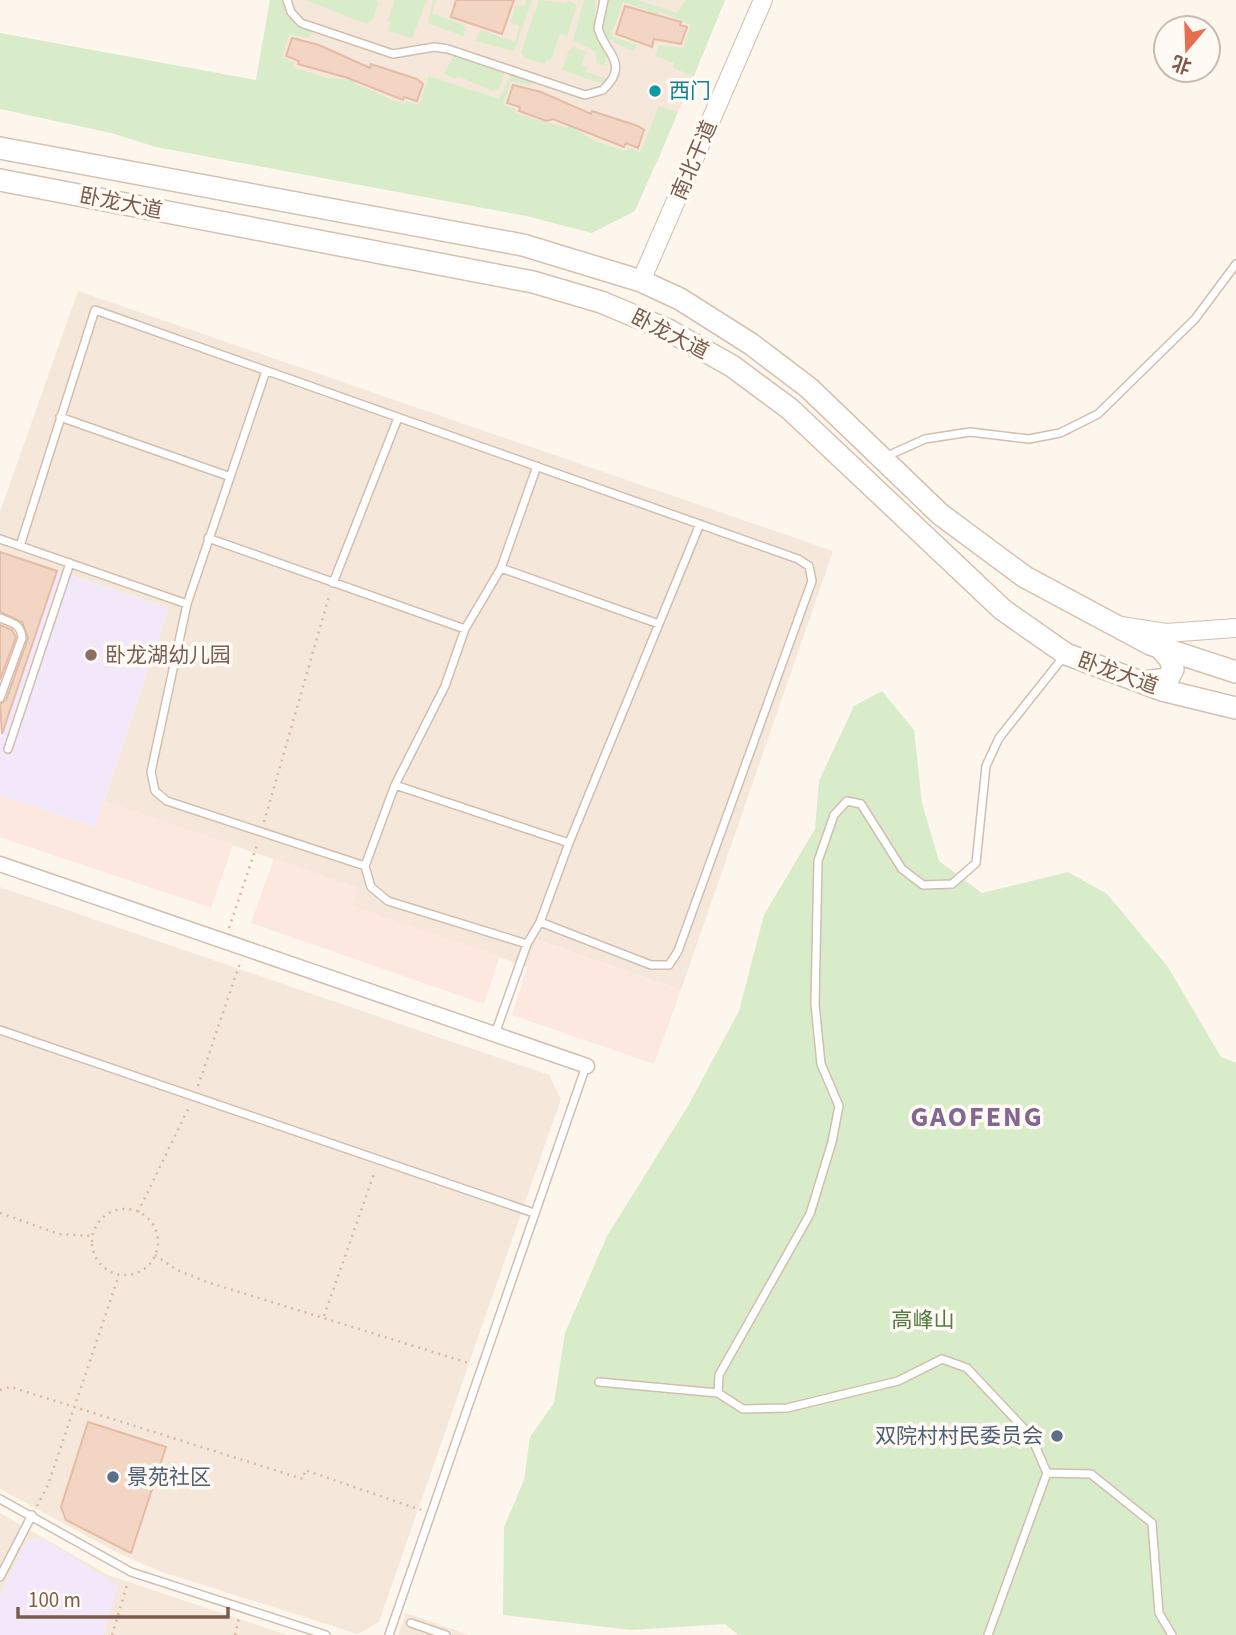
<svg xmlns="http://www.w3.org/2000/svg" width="1236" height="1635" viewBox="0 0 1236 1635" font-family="'Source Sans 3','Noto Sans SC',sans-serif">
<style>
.residential{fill:#f5e8da}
.commercial{fill:#fde8e0}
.education{fill:#f3e8fa}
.green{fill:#d8ecc9}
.building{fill:#f3d5c3;stroke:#e6bba3;stroke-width:2}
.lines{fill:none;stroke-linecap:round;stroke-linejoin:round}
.service-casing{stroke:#d1beb0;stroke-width:10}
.minor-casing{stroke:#d1beb0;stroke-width:17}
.tertiary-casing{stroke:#d1beb0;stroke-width:20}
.secondary-casing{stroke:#d6c0b0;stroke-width:24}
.path{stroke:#d9b8a5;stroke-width:2.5;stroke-dasharray:2 5;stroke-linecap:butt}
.service{stroke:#fff;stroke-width:7}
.minor{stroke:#fff;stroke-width:14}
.tertiary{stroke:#fff;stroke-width:18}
.secondary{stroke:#fff;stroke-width:21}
.culture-dot{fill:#0f9aa8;stroke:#fffaf3;stroke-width:2.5}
.education-dot{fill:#8d6e63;stroke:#fffaf3;stroke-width:2.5}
.service-dot{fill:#5c6f8a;stroke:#fffaf3;stroke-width:2.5}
.labels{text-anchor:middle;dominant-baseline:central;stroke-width:7;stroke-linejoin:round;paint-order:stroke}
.culture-label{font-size:21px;fill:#0d838f;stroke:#fffaf3;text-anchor:start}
.street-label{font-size:21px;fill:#7a5c4d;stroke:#fffaf3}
.education-label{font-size:21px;fill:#785e54;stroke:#fffaf3;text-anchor:start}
.park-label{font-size:21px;fill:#537a41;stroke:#fffaf3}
.service-label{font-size:21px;fill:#4e5e75;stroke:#fffaf3;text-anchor:end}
.district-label{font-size:28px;font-weight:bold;letter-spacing:2px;fill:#846695;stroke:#fffaf3}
</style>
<rect width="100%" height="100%" fill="#fdf6ec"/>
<path class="residential" d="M270,0H725L656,165L256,80Z
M78,291L833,551L681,990L537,940L527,967L351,906L357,888L104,801L169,608L0,552V512Z
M0,887L549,1075L561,1099L379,1622L358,1634L159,1571L118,1553L0,1489Z
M0,1513L108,1575L287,1635H0Z
M406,1613L469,1635H398Z"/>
<path class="commercial" d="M0,795L94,827L104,801L233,845L211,908L0,837Z
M274,858L357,888L351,906L500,956L484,1004L251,923Z
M536,940L681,990L654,1064L512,1015Z"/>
<path class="education" d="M57,571L169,608L95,827L0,795V739Z
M41,1538L118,1585L104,1635H0V1594L26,1541Z"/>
<path class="green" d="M270,0H283C286,18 296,26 312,31L309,38L289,34L282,58L294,62L293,67L328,78L355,80L354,84C371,89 385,98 404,104L406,101L419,105L429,76L499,99L511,75L532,82L531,85L511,81L503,105L516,109L515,113L567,128L569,124L592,140L626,151L628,148L640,152L659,106L678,112L635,211L592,233L526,216L156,147L111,133L0,109V33L256,80Z
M305,0H374L379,2L373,19L367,24Z
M395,0H427L412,38L388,31L391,22L387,21Z
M433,0H436L432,13L466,26L463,36L428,23Z
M527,0H532L514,51L476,41L480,30L515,42L520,26L510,22L516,5L524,6Z
M539,0L566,3L569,0L577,5L567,36L560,34L551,60L547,59L545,64L524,58L521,52Z
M584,0H595V34L609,53L605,63L608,66L597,63L595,51L573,40Z
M609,0H638L677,13L686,0H725L694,76L673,68L674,63L655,56L659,45L683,48L691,25L659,11L658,14L623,2L611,36L637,45L634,51C602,40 597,33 609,0Z
M574,47L586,52L582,65L587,67L586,72L608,79L603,84L562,70L569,50Z
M454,55L505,73L499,89L492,91L458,76L456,79L444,74Z
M882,691L914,730L922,803L939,861L982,893L1068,872L1107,894L1168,967L1221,1057L1236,1063V1635H738L725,1624L631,1630L503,1615L504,1527L524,1480L530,1437L554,1403L565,1333L607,1236L688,1106L739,1011L764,915L815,829L819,781L854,706Z"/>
<path class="building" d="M456,0H514L502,34L451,17Z
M625,6L681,22L680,25L687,27L681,44L654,39L652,47L616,34Z
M292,38L319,45L370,68L371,64L417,79L423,84L417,101L404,97L403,100L348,78L298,64L299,61L286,56Z
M513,85L541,92L591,114L592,111L638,126L644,130L638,148L626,143L624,147L553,119L547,121L519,111L520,107L507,103Z
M0,552L57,571L2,734L0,704L6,700L28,638L22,622L0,612Z
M0,625L12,630L16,637L0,680Z
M88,1422L166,1447L131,1553L66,1520L61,1507Z"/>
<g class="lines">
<defs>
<path id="service" d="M287,0L291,12L301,23L393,54L434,47L448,49L585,95L603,90C631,63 605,54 598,28L604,0
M266,371L187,604L151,772L155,791L167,801L365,866
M60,417L228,476
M885,457L925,439L970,432L1029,439L1060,433L1098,414L1195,319L1236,264
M208,538L465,629
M0,539L187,604
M20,546L95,310L798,559L809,566L812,581L678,951L669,965H651L540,922
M501,568L659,624
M333,583L398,418
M0,618C12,623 21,624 22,638L0,698
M8,749L70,563
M395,785L569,843
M527,944L388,901L371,887L365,866L395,785L445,686L465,629L501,568L537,466
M0,1030L534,1213
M495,1034L527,944L540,922L569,843L700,524
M599,1382L718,1393
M1047,1473L1091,1474L1152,1523L1159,1613L1172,1635
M0,1499L131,1572L326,1635
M0,1577L32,1515
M411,1623L446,1635
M389,1635L586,1066
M988,1635L1047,1473L1031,1436L967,1368L942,1359L898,1381L787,1408L743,1409L718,1393L719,1375L810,1214L832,1142L839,1106L821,1064L815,1004L818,861L834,815L847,801L861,804L902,869L923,885L952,884L976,863L986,766L999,738L1065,655"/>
<path id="minor" d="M0,864L587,1066"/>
<path id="tertiary" d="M641,281L763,0
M1121,626L1166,633L1236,628"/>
<path id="secondary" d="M0,148L523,245L641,281L680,299L751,344L809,388L940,514L1025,577L1150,644L1236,672
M0,180L533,282L601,302L668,330L732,366L790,409L1003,610L1066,654L1162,690L1236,708
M1143,682L1168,679L1173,669L1170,659L1160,648"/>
</defs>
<use href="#service" class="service-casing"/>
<use href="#minor" class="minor-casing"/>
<use href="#tertiary" class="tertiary-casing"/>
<use href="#secondary" class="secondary-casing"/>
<path class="path" d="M264,822L330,593
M229,928L258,842
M198,1086L241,960
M92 1242a33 33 0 1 1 66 0a33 33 0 1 1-66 0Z
M138,1212L190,1105
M0,1213L59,1234L92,1236
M155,1255L177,1270L207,1282L472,1364
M324,1316L375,1171
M0,1390L11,1387L303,1479L305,1470L421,1510
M37,1506L48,1485L119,1275
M112,1635L128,1582
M235,1635L239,1618"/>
<use href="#service" class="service"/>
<use href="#minor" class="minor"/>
<use href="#tertiary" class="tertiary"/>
<use href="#secondary" class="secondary"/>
</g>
<circle class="culture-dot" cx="655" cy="91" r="7"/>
<circle class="education-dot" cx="91" cy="655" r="7"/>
<g class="service-dot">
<circle cx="1057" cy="1436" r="7"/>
<circle cx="113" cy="1477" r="7"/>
</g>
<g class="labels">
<g class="culture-label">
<text x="669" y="91">西门</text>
</g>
<g class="street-label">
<text transform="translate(694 160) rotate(-67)">南北干道</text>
<text transform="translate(121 203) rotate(11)">卧龙大道</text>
<text transform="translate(670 334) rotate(27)">卧龙大道</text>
<text transform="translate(1118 673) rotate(20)">卧龙大道</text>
</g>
<g class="education-label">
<text x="105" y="655">卧龙湖幼儿园</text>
</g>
<g class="park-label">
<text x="923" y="1320">高峰山</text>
</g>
<g class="service-label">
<text x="1043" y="1436">双院村村民委员会</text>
<text x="127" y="1477" text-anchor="start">景苑社区</text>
</g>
<g class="district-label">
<text x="977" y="1117">GAOFENG</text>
</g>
</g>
<g transform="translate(1187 49) rotate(199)"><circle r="33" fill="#fffaf3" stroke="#cabbb1" stroke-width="2"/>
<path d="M0-5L12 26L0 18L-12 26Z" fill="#e76f51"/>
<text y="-10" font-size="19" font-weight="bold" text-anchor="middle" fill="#7a5c4d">北</text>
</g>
<path d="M18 1607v10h210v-10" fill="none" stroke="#7a5c4d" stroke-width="3.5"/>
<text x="28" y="1607" font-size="21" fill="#7a5c4d" stroke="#fffaf3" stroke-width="5" paint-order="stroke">100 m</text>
</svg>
